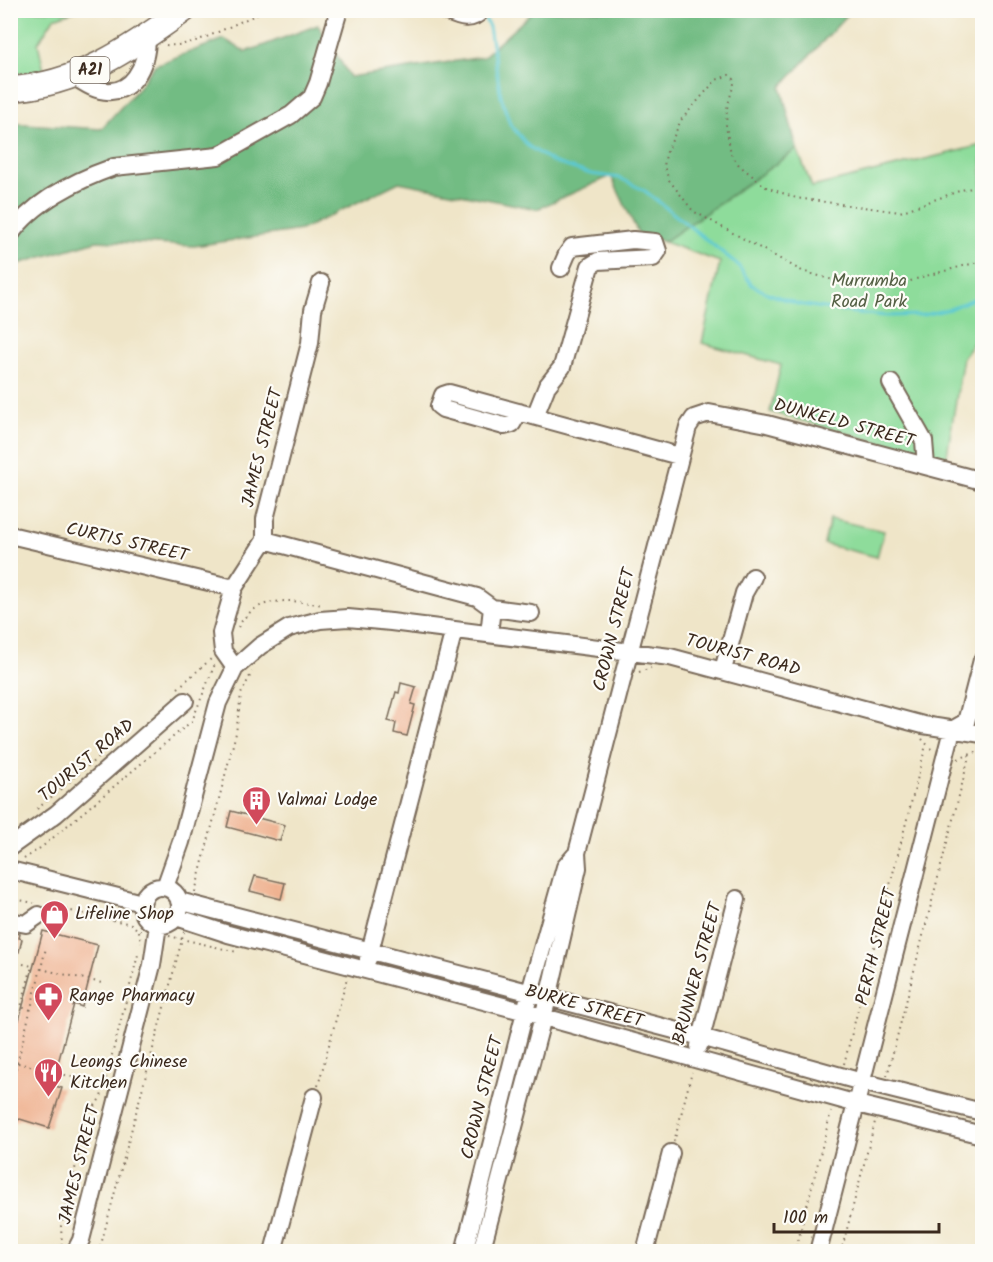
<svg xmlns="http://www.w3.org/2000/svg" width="993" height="1262" viewBox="0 0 993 1262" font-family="Kalam,sans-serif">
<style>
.green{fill:#8edc9b;stroke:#64835c;stroke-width:1.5}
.forest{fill:#72bc83;stroke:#567350;stroke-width:1.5}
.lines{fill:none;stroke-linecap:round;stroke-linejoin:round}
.stream{stroke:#5cc9d4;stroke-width:3}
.building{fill:#eead8a}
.minor-casing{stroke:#7a6b5a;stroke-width:20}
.highway-casing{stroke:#7a6b5a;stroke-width:27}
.path{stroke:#7a6b5a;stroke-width:2;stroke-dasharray:1.5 4.5;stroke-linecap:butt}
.minor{stroke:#fff;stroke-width:16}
.highway{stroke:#fff;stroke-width:24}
.labels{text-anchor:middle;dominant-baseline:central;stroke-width:4.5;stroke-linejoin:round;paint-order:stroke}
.shield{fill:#fdfcf7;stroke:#75695f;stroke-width:1.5}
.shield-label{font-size:16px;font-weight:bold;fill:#3b2a1e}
.park-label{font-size:18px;fill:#545f44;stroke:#fdfcf7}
.street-label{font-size:18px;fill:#3b2a1e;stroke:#fdfcf7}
.poi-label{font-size:18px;fill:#3b2a1e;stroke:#fdfcf7;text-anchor:start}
</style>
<rect width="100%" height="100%" fill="#fdfcf7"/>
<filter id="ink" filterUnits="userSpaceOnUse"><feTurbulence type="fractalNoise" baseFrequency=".0167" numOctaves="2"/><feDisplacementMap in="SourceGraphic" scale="12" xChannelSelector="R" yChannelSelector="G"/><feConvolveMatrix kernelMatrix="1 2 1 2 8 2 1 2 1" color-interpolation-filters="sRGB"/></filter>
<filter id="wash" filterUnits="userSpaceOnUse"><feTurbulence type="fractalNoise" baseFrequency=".008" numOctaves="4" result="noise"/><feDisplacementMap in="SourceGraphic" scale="24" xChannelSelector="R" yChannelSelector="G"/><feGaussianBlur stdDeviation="1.35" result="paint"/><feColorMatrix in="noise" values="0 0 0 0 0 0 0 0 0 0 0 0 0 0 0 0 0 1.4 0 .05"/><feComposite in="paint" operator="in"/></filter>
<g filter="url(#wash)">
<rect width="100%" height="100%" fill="#efe5c8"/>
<path class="green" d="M11,10L75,11L54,18L38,43L44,71L11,75Z
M982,145V332H981L963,357L946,461L770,412L781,365L702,343L720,262L664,242L797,149L812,187Z
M830,519L884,531L877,557L824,544Z"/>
<path class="forest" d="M534,11H851L781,87L797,149L664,242L638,233L611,176L537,209L399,182L301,230L194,246L97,241L11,266V123L101,129L135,92L155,65L224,39L246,52L318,25L350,77L483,57Z"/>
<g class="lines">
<path class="stream" d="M485,19L489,27L501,96L510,124L528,146L553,162L591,174L620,178L645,191L737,264L752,285L767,293L798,304L856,313L887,316L923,315L950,309L982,295"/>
</g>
<g id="blocks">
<path class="building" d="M401,683L416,687L411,704L415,705L407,736L394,733L396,723L388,721L396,692L399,693Z
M231,811L285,825L280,841L227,827Z
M255,876L285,883L281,899L250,891Z
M43,931L98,945L82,1007L74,1004L52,1085L62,1088L49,1128L20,1119L10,1124V1018L19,1020Z
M10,932L20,934L19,938L22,939L19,952H16L14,960H10Z"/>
</g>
</g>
<g filter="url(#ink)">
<use href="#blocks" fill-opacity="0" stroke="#7a6b5a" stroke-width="1.5"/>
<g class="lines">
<defs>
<path id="minor" d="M443,10C457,16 470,24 482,10
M74,77C82,81 90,88 100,90C133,98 147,64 147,37
M10,235C33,202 77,180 114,167L218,156L291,115L312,97L318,83L339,10
M891,383L924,441L926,466
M519,412L512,424L504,426L443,409L439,406L443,395L449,393L679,456
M535,416L547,386L562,367L590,266L598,261L653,258L658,251L655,242L633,240L572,247L567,254L561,268
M10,535L234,588
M265,540L477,597L492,608L489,634
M492,608L531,613
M235,668L223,651L221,633L234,588L265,540V519L310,343L313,310L321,283
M723,670L744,593L753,577
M10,847L56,814L185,701
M10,870L142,903
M165,887L181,842L218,703L235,668L260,646L289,628L320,620L348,618L391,622L670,657L923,725L982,734
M142 906a19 19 0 1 1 38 0a19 19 0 1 1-38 0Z
M179,901L701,1037L862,1082L982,1112
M176,917L228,934L526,1012L857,1104L982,1135
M10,921L26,924L39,915
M368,959L454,630
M699,1046L737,899
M75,1252L81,1240L152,965L158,925
M273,1252L314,1097
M464,1252L530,992L565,867L577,853
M481,1252L548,998L578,868L577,853L688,427L694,418L709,413L767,424L982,481
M645,1252L671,1153
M818,1252L952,730L966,722L982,660"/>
<path id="highway" d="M10,89C78,85 130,49 184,10"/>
</defs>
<use href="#minor" class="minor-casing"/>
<use href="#highway" class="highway-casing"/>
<path class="path" d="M166,45C197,49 239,18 271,10
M982,187L965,189L900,212L796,198L766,187L739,165L731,154L726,126L727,108L735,80L729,75L716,80L681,120L666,154L664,166L669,180L693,211L802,271L861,288L888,289L922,277L982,261
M238,627C257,594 291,600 323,605
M603,662L613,669
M639,672L651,668
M178,688L212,658
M922,739L933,751
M958,759L982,750
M37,809L101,755
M24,859L43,846L192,721L215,664
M195,892L236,733L241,694L252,672
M10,898L34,903
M48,906L131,924L139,931H143
M139,931L141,943
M169,936L237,952
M23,964L32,966L21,1007L31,1010
M41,969L102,983
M18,1063L77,1078
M844,1064L926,745
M887,1076L970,753
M318,1086L347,978
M10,1092L46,948
M674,1142L692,1072
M62,1245L61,1226L78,1157L92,1110L101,1097L139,951
M99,1252L184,932
M795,1252L831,1112
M841,1252L875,1122"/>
<use href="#minor" class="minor"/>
<use href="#highway" class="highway"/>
</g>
</g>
<defs>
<symbol id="building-pin" viewBox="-11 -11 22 30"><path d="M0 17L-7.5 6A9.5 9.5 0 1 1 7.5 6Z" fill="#d1495b" stroke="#fdfcf7"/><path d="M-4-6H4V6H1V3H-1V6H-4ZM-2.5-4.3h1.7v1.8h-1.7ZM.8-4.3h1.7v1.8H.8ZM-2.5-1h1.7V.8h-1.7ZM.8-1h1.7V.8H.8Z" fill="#fff"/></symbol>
<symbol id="shop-pin" viewBox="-11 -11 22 30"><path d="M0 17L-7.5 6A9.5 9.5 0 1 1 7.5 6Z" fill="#d1495b" stroke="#fdfcf7"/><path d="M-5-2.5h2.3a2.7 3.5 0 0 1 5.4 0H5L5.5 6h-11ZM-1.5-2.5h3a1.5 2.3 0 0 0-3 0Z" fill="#fff"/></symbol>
<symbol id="pharmacy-pin" viewBox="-11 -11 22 30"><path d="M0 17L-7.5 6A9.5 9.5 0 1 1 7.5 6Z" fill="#d1495b" stroke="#fdfcf7"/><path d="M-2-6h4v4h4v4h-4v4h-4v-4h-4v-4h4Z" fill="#fff"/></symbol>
<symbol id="restaurant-pin" viewBox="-11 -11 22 30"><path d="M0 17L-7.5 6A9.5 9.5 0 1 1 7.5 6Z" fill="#d1495b" stroke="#fdfcf7"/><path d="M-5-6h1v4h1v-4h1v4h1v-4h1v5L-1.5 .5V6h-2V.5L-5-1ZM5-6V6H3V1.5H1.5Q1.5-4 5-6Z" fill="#fff"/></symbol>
</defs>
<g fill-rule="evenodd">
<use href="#building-pin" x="240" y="784" width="33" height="45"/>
<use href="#shop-pin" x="38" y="898" width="33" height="45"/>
<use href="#pharmacy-pin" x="32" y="980" width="33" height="45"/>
<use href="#restaurant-pin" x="32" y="1056" width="33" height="45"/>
</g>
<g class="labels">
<rect class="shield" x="70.5" y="57" width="39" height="26" rx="4.5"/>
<g class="shield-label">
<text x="90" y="70">A21</text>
</g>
<g class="park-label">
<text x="869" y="281">Murrumba<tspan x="869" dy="21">Road Park</tspan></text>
</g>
<g class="street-label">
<text transform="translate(844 424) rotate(15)">DUNKELD STREET</text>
<text transform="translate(263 448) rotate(-76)">JAMES STREET</text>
<text transform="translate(127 543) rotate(13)">CURTIS STREET</text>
<text transform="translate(615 630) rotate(-76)">CROWN STREET</text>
<text transform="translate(743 656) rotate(15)">TOURIST ROAD</text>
<text transform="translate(87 761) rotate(-40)">TOURIST ROAD</text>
<text transform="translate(877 947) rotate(-76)">PERTH STREET</text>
<text transform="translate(698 974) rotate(-75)">BRUNNER STREET</text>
<text transform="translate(584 1007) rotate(15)">BURKE STREET</text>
<text transform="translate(483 1098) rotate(-76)">CROWN STREET</text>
<text transform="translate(80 1165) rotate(-76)">JAMES STREET</text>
</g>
<g class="poi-label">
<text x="277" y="800">Valmai Lodge</text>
<text x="75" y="914">Lifeline Shop</text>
<text x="69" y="996">Range Pharmacy</text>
<text x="70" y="1062">Leongs Chinese<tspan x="70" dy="21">Kitchen</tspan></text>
</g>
</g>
<rect width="993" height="1262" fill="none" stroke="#fdfcf7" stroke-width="36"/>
<path d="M774 1223v9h165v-9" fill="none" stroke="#3b2a1e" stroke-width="3"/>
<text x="783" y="1223" font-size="18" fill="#3b2a1e" stroke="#fdfcf7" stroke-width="4.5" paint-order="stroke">100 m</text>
</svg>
